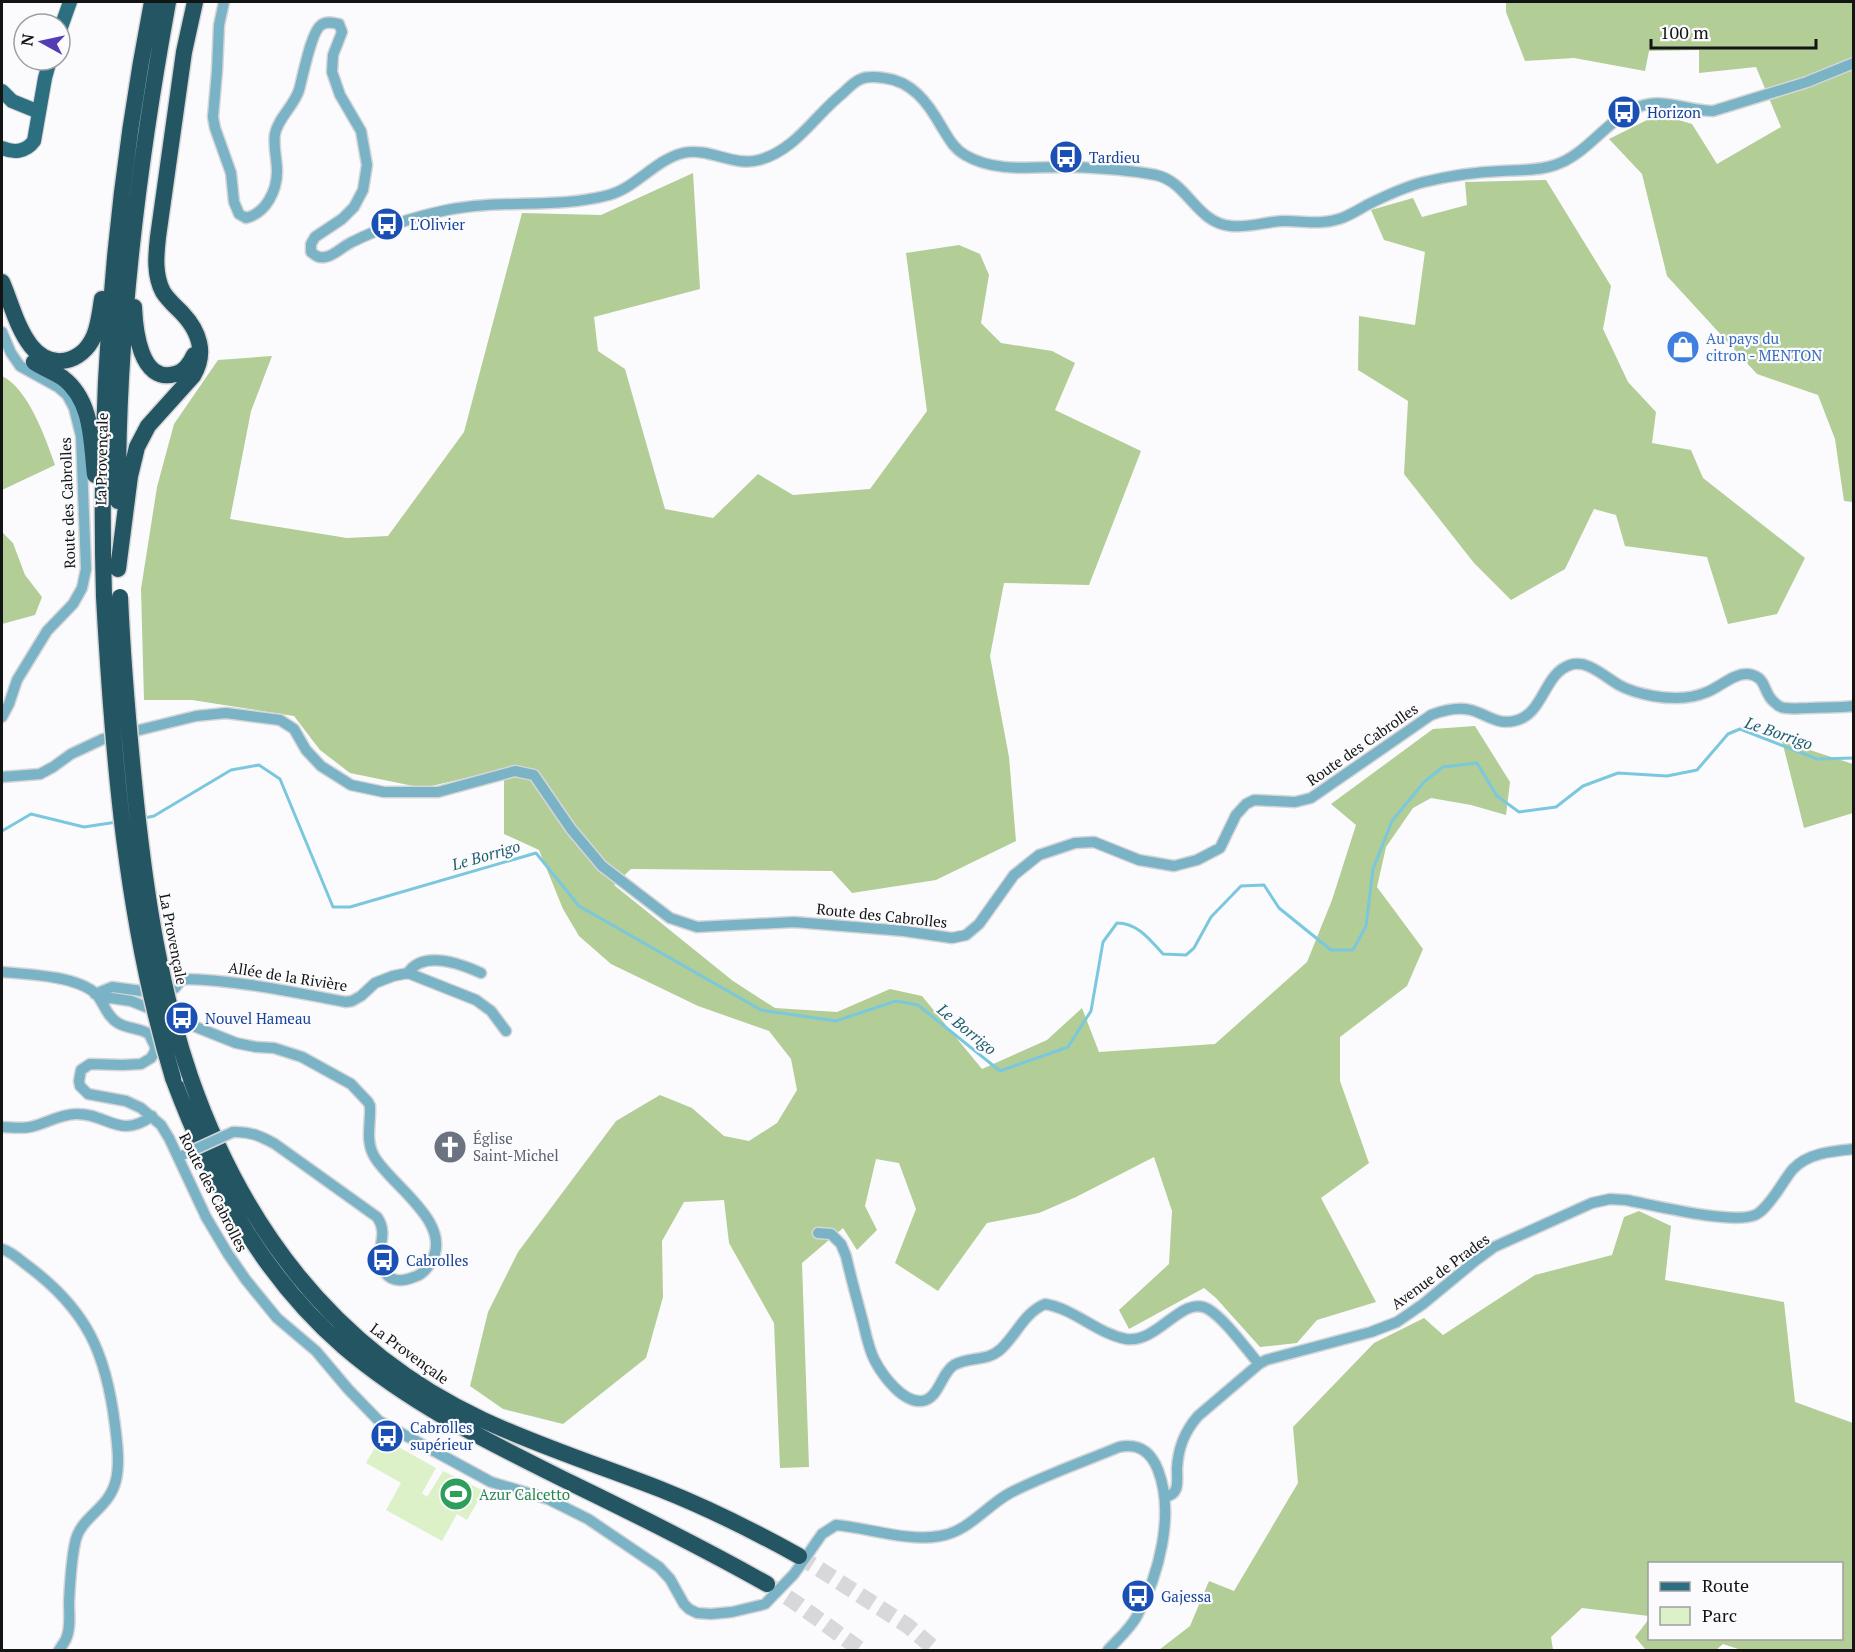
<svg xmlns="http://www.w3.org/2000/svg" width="1855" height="1652" viewBox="0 0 1855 1652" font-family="'PT Serif',serif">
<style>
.green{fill:#dcf1c7}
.forest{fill:#b2cd95}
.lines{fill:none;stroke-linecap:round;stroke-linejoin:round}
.stream{stroke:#7bc8de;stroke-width:3}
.highway-tunnel{stroke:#d8d8da;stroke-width:16;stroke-dasharray:16 8;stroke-linecap:butt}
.minor-casing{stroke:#d6d6d8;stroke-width:13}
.major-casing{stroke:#d6d6d8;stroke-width:16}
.highway-casing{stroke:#d6d6d8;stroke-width:19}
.minor{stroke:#7ab3c5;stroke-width:10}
.major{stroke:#2c6f81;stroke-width:14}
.highway{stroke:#245563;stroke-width:16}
.minor-bridge-casing{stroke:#d6d6d8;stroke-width:13;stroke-linecap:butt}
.highway-bridge-casing{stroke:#d6d6d8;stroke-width:19;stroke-linecap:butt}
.minor-bridge{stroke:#7ab3c5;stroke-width:10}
.highway-bridge{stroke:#245563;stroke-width:16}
.labels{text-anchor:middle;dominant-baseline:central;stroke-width:4.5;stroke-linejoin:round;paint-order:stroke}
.transit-label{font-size:15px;fill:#164399;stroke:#fbfbfd;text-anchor:start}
.shop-label{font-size:15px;fill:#366cbe;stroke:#fbfbfd;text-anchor:start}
.street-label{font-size:15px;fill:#131414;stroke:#fbfbfd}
.worship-label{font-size:15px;fill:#5b616d;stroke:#fbfbfd;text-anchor:start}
.leisure-label{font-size:15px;fill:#27864d;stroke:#fbfbfd;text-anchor:start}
.water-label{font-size:16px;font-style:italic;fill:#205e6e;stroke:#fbfbfd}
</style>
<rect width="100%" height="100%" fill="#fbfbfd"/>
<path class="green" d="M381,1437L436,1468L422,1493L427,1497L443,1471L484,1491L467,1520L457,1514L442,1541L386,1510L401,1483L366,1463Z"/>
<path class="forest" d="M1506,2H1853V502L1844,501L1835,439L1818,395L1757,374L1667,276L1642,174L1609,139L1659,114L1692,124L1717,164L1781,127L1756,67L1699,73V50L1649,51L1645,71L1574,58L1525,61L1506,12Z
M693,173L700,289L594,317L598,351L625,369L665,509L713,518L758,474L793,495L870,489L927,411L906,253L959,245L980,254L989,275L981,323L1001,343L1052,351L1075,363L1055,410L1141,451L1089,585L1004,583L990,656L1009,757L1016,841L936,880L852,893L832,871L631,869L614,885L733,981L775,1008L837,1012L890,989L922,996L982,1069L1047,1040L1082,1008L1099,1052L1215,1044L1307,962L1332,900L1356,825L1331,804L1433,729L1475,726L1510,782L1506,815L1471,805L1431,798L1413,808L1386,847L1377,887L1423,949L1407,986L1340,1037V1081L1369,1163L1321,1198L1376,1302L1317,1320L1297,1343L1260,1347L1216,1298L1204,1288L1129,1329L1119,1310L1169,1264L1172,1211L1154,1157L1076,1197L1039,1213L987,1223L938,1291L895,1263L916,1209L899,1163L876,1159L865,1206L877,1230L857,1250L843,1228L802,1263L809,1467L780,1468L774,1323L729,1243L724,1200L684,1202L662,1241L663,1297L646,1358L563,1424L503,1409L470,1386L488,1312L518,1252L616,1121L660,1095L692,1108L724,1136L749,1141L777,1123L797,1090L791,1059L769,1031L698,1006L611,964L579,936L563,909L539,850L504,834V769L423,788L350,773L320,750L294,716L192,700H144L141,589L157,487L174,424L218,360L272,356L251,411L230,519L347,538L388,536L464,432L522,213L601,215Z
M1546,180L1611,286L1603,329L1628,382L1656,412L1652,443L1691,450L1703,478L1805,558L1777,614L1728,624L1707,557L1625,546L1616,515L1594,509L1565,569L1511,600L1474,563L1404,474L1408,401L1358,370L1359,316L1415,325L1425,252L1384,240L1371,210L1413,198L1422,217L1467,205L1465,182Z
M2,376C28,388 46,439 55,465L2,490Z
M2,532L13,543L25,575L42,597L35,615L2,624Z
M1782,741L1853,764V813L1804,828Z
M1639,1211L1671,1226L1665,1280L1784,1302L1795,1402L1853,1423V1650H1741L1723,1644L1716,1650H1646L1635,1637L1649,1619L1650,1638H1842V1564H1650L1649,1616L1582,1608L1551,1637L1553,1650H1159L1190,1626L1209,1581L1234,1591L1298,1483L1293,1427L1374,1343L1424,1318L1443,1335L1535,1275L1612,1255L1624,1217Z"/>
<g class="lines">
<path class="stream" d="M144,818L154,816L231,770L259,765L280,779L333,907H350L536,853L579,906L761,1010L836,1021L896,1001L918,1005L1000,1071L1068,1047L1091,1011L1103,942L1117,923C1138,923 1150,940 1163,954L1186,955L1194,948L1211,917L1241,886L1264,885L1279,908L1331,950H1353L1366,926L1373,869L1392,821L1424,782L1443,767L1477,763L1497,796L1519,812L1556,807L1583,786L1618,773L1667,776L1697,770L1728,734L1740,729L1817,759L1854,758
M2,831L31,814L84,827L117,822"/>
<path class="highway-tunnel" d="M799,1556L908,1626L936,1650
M767,1584L799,1605L861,1650"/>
<defs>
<path id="minor" d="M224,2L219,25L217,71L213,117L215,128L231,173L234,202L239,214L246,218C266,213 277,191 277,171C277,159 273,146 275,134C278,118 294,106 299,90C303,76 311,32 321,25C327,21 333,23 339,24L342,32L333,55L332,72L340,95L361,131L367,165L363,190L354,207L342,219L315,237L311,244V252C316,256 318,258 325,257C334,256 343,246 352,242C382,227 414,217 447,210C500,199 557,209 609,195C637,187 655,160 683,153C709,147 733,167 759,160C796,150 815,115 843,93C848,88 855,81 861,79C868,76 877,77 884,78C912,81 928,103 941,126C948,137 953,148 965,155C997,174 1037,166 1072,167C1100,168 1129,170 1156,175C1188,182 1196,223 1231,226C1249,228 1268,221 1285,221C1304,221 1321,225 1339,219C1349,216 1358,210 1367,205C1385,196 1404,187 1424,182C1449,176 1475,172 1501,171C1518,170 1538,171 1555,165C1589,154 1609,115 1644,105C1667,99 1690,111 1713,111L1807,82L1854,63
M2,332L11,353L20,366L58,387L67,395L74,408L81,436L86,569L82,588L73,604L47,631L17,680L9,704L2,717
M2,777L40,774L53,767L71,754L103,739L196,716L226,713L280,720L294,729L306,750L321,766L351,785L384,792H438L515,771L534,775L571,829L602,866L670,918L697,927L794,922L904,931L952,938L966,935L979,924L1014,875L1039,855L1075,843L1094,842L1139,860L1174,866L1197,860L1220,848L1236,815L1246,804L1254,800L1295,802L1311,798L1431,715C1444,710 1458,707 1471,710C1486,714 1497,725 1514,721C1544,715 1543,674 1570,665C1587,659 1605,677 1619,685C1628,690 1642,694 1653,696C1670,699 1691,699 1707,692C1720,687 1734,673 1748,674C1768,677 1762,692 1774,702C1777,705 1782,708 1785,708C1793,709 1801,708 1808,708C1823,707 1839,708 1854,706
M2,972C26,974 78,976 96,994C104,1003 107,1017 118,1023C128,1029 140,1028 149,1034L155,1046V1051L151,1058L141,1064L122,1065L90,1064L81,1070L79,1081L80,1086L88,1094L126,1101L141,1108L161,1125L169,1138L206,1217L228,1254L246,1280L277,1318L316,1351L348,1389L379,1421L491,1482L548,1499L588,1519L659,1567L670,1579L684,1604L689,1609L697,1613L711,1614L732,1612L765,1604L794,1574L822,1534L836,1525C869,1528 908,1542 940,1536C968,1532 986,1506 1010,1493C1045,1475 1083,1462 1119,1447C1139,1443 1151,1452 1158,1470C1175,1514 1159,1575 1137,1616C1130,1629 1118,1639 1108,1650
M408,973C423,950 461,964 481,973
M95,994L112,987L142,991L175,988L182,979C238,980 292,992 346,1002L352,1001L361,996L375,983L393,976L408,973L476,1000L491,1011L506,1031
M101,1000L111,998L131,1001L236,1043L256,1047L274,1048L302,1057L351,1084L368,1102L370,1106C371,1123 365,1140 374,1156C389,1184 455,1223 431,1262C427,1269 422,1275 414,1277C404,1281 393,1283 385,1273C369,1256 392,1238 377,1217L275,1144C261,1136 249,1131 233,1132
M2,1127C11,1127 21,1129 30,1127C45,1124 60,1114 76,1114C107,1113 119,1140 152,1116
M818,1233L831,1234L841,1244L846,1256C851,1278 857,1300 863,1322C866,1335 869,1350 875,1361C883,1376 903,1403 922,1401C939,1399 941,1373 954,1365C970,1356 987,1362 1001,1349C1017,1334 1024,1313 1045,1304C1075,1309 1096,1333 1126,1339C1158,1344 1182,1294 1208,1309C1225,1319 1246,1349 1259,1364
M2,1249C12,1252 20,1260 28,1266C87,1310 106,1353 115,1425C117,1442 120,1463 116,1480C109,1510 80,1516 75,1543C71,1562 70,1583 69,1602C69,1614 71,1628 66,1639C64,1643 61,1647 59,1650
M1165,1497C1170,1496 1174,1494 1176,1489C1178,1483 1177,1475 1177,1469C1178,1448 1184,1432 1198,1416L1259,1364L1266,1360L1371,1332L1397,1322L1423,1304L1475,1261L1494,1247L1592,1203L1610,1199L1626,1200C1653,1205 1732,1225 1755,1215C1763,1212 1771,1200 1777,1192C1782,1185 1787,1176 1793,1169C1808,1153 1833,1151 1854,1149"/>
<path id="major" d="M60,30L70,2
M2,91L12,101L39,112
M2,148C14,153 26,152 34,141L45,78L50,60"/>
<path id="highway" d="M2,282C11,303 17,328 31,346C51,371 82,363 94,336C99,324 100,311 102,299
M134,307C135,329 140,384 175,374C184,372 190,364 194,355
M34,362C43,368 54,372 63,378C93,401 91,442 95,475
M118,501C117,333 138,167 168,2
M118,569L130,476L137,447L148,426L193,376C207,353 199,331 182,313C175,306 168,300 163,292C154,275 156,255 158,237L184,52L195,2
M104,597C98,398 114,197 152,2
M173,1078C211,1180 260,1274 344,1347C413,1406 493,1444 573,1484C639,1516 703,1548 767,1584
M191,1079C244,1230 336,1351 483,1420C541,1447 601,1466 660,1489C708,1508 754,1531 799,1556"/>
</defs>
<use href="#minor" class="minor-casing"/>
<use href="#major" class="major-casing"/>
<use href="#highway" class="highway-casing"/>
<use href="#minor" class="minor"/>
<use href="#major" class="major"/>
<use href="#highway" class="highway"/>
<defs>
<path id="minor-bridge" d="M185,1154L233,1132"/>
<path id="highway-bridge" d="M104,597C113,759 126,922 173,1078
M120,597C123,666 129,734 136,802C146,896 160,989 191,1079"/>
</defs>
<use href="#minor-bridge" class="minor-bridge-casing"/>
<use href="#highway-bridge" class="highway-bridge-casing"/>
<use href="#minor-bridge" class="minor-bridge"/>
<use href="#highway-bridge" class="highway-bridge"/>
</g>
<defs>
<symbol id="bus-disc" viewBox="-11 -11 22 22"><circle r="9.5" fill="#1a4fb4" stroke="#fbfbfd"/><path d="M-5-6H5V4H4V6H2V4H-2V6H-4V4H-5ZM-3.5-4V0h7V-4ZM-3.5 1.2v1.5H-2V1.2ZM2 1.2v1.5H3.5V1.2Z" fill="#fff"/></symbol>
<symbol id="shop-disc" viewBox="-11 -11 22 22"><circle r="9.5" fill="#3f7fe0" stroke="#fbfbfd"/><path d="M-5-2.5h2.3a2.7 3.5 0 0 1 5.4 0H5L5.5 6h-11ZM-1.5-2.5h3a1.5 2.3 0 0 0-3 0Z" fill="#fff"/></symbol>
<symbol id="church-disc" viewBox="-11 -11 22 22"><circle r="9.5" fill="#6b7280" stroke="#fbfbfd"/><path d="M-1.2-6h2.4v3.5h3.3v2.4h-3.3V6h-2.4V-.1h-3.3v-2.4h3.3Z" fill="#fff"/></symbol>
<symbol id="stadium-disc" viewBox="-11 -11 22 22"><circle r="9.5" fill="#2e9e5b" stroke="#fbfbfd"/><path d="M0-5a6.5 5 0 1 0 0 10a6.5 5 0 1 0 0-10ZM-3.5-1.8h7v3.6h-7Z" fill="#fff"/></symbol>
</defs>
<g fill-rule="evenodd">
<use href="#bus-disc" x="1605" y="93" width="38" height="38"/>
<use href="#bus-disc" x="1047" y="138" width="38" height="38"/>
<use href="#bus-disc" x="368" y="205" width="38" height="38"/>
<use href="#shop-disc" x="1664" y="328" width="38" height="38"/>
<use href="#bus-disc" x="163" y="999" width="38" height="38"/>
<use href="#church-disc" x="431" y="1128" width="38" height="38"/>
<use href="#bus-disc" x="364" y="1241" width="38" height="38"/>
<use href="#bus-disc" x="368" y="1417" width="38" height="38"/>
<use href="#stadium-disc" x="437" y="1475" width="38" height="38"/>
<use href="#bus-disc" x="1119" y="1577" width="38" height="38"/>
</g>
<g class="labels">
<g class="transit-label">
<text x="1647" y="112">Horizon</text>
<text x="1089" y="157">Tardieu</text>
<text x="410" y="224">L'Olivier</text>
<text x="205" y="1018">Nouvel Hameau</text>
<text x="406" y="1260">Cabrolles</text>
<text x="410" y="1427">Cabrolles<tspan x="410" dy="17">supérieur</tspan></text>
<text x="1161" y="1596">Gajessa</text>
</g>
<g class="shop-label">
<text x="1706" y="338">Au pays du<tspan x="1706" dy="17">citron - MENTON</tspan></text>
</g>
<g class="street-label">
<text transform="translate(101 459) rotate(-89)">La Provençale</text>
<text transform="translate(67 503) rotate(-92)">Route des Cabrolles</text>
<text transform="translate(1362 744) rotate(-35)">Route des Cabrolles</text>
<text transform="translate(882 915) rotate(6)">Route des Cabrolles</text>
<text transform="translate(174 939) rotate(79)">La Provençale</text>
<text transform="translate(288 976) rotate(9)">Allée de la Rivière</text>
<text transform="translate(214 1192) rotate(63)">Route des Cabrolles</text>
<text transform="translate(1440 1271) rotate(-36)">Avenue de Prades</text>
<text transform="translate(410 1353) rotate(36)">La Provençale</text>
</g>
<g class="worship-label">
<text x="473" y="1138">Église<tspan x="473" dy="17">Saint-Michel</tspan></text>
</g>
<g class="leisure-label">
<text x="479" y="1494">Azur Calcetto</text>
</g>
<g class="water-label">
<text transform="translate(1779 733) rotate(19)">Le Borrigo</text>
<text transform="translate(486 855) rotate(-16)">Le Borrigo</text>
<text transform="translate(967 1029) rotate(39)">Le Borrigo</text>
</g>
</g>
<rect width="1855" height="1652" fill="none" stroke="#131414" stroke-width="6"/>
<rect x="1648" y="1562" width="195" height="78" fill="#fbfbfd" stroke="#9e9fa0" stroke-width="1.5"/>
<rect x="1660" y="1582" width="30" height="9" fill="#2c6f81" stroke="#9e9fa0" stroke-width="1.5"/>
<text x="1702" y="1592" font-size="18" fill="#131414">Route</text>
<rect x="1660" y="1607" width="30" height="18" fill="#dcf1c7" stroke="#9e9fa0" stroke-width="1.5"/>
<text x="1702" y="1622" font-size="18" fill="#131414">Parc</text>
<g transform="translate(42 42) rotate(278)"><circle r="28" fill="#fbfbfd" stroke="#9e9fa0" stroke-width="1.5"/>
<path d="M0-4.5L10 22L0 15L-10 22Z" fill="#553cb4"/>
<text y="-9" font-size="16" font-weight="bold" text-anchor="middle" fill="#131414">N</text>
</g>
<path d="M1651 39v9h165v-9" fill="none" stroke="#131414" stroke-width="3"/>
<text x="1660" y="39" font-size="18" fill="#131414" stroke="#fbfbfd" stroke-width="4.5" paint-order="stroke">100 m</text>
</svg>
